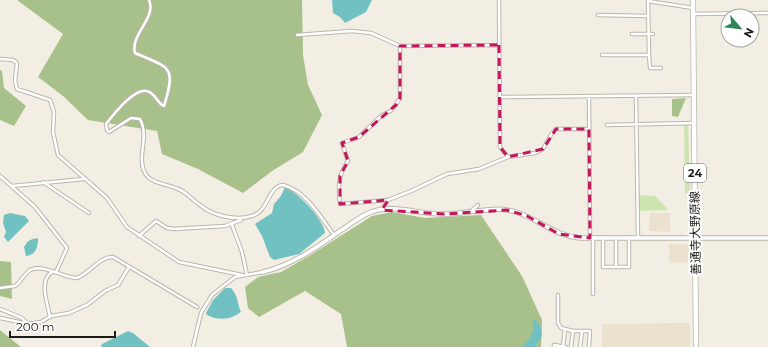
<svg xmlns="http://www.w3.org/2000/svg" width="768" height="347" viewBox="0 0 768 347" font-family="Montserrat,'Noto Sans JP',sans-serif">
<style>
.built{fill:#eae1cf}
.green{fill:#cce4b0}
.forest{fill:#a8c18b}
.water{fill:#71c1c3}
.lines{fill:none;stroke-linecap:round;stroke-linejoin:round}
.minor-casing{stroke:#bbb6ac;stroke-width:4.5}
.tertiary-casing{stroke:#bbb6ac;stroke-width:5.5}
.primary-casing{stroke:#bbb6ac;stroke-width:6}
.minor{stroke:#fff;stroke-width:2.5}
.tertiary{stroke:#fff;stroke-width:3.5}
.primary{stroke:#fff;stroke-width:4.5}
.marked{fill:none;stroke:#c2185b;stroke-width:3;stroke-dasharray:8 5;stroke-linejoin:round}
.labels{text-anchor:middle;dominant-baseline:central;stroke-width:4;stroke-linejoin:round;paint-order:stroke}
.shield{fill:#fff;stroke:#615f5d;stroke-width:1}
.shield-label{font-size:11px;font-weight:bold;fill:#1d1b17}
.street-label{font-size:12px;fill:#1d1b17;stroke:#fff}
</style>
<rect width="100%" height="100%" fill="#f3eee3"/>
<path class="built" d="M650,213H670V232L649,231Z
M669,244H689V262L669,263Z
M690,323V347H602V324Z"/>
<path class="green" d="M684,125H688L690,193L685,194Z
M638,195L655,196L668,210L638,211Z"/>
<path class="forest" d="M17,0H302L303,55L308,85L322,115L303,152L272,171L243,193L198,169L162,154L157,131L88,120L63,96L38,77L63,34Z
M0,70L2,71L4,88L26,106L14,126L0,120Z
M686,98L678,117L672,116V99Z
M392,212L425,218L481,215L522,276L542,320L541,347H347L341,314L305,291L259,317L248,308L245,287L258,277L281,272L309,256L372,216Z
M0,261L11,262L12,299L0,296Z
M0,330L21,347H0Z"/>
<path class="water" d="M332,0H372L366,12L345,23L340,17L333,13Z
M285,187C299,194 323,218 325,233L299,254L274,260L270,257L262,236L255,224L272,213L274,204L281,196Z
M10,213L25,216L29,221L8,242L4,237L6,232L3,223L4,215Z
M38,238C38,247 36,255 26,256L24,247C28,240 31,239 38,238Z
M225,288H231C238,295 237,303 241,312C230,320 219,321 207,315L206,313L213,300Z
M535,320L541,327L542,336L535,347H522C529,340 536,331 532,321Z
M128,331L133,333L150,347H101L102,344Z"/>
<g class="lines">
<defs>
<path id="minor" d="M149,0C157,18 130,34 135,53C169,68 177,65 164,106C158,104 157,97 151,93C138,82 113,115 106,124L107,130L109,132L131,118L140,119C150,138 136,157 145,173C151,184 168,184 178,189C187,192 192,200 200,205C213,216 236,221 252,216C269,211 268,186 283,185C306,191 320,216 334,235
M499,0L500,147L508,157
M693,14L768,13
M598,15L648,16
M632,34H653
M297,35L352,31L371,33L400,46L499,45
M400,46V98L392,110L381,116L359,137L342,143L348,161C338,175 338,187 340,204L388,200L411,191L447,174L479,169L508,157L535,153L543,149L552,133L556,129H589
M602,55H649L650,68H661
M649,55L648,1L693,8
M0,59L13,60L17,63L15,81L17,89L50,100L54,112L53,132L58,155L107,198L127,227L179,262L242,275
M589,96L590,238
M500,97L694,95
M636,97L638,237
M607,125L694,123
M0,176L35,207L67,248L56,272
M43,182L89,213
M12,186L84,179
M382,209L388,200
M471,211L478,205
M232,225L242,252L247,275
M139,236L156,221L167,228L174,229L225,226L241,220
M603,238V267H629V238
M616,238V267
M0,288L15,286C21,282 24,274 30,270C42,263 64,278 77,278C89,274 100,256 113,257L197,307
M593,294V238
M558,295V323L561,328L573,331H590L589,347
M0,309L22,318L27,323
M50,317C48,304 38,281 52,272
M0,318L28,324L41,322L51,316L69,313L87,305L105,291L118,285L129,267
M193,347L201,313L212,295L235,277L263,272
M554,347V345L566,347
M563,347L565,329
M571,347L573,331
M580,347L582,331"/>
<path id="tertiary" d="M263,272C292,265 316,248 340,231C350,225 360,216 371,212C394,203 420,215 444,214C467,214 494,205 516,212C541,220 552,235 580,238H768"/>
<path id="primary" d="M693,0L696,347"/>
</defs>
<use href="#minor" class="minor-casing"/>
<use href="#tertiary" class="tertiary-casing"/>
<use href="#primary" class="primary-casing"/>
<use href="#minor" class="minor"/>
<use href="#tertiary" class="tertiary"/>
<use href="#primary" class="primary"/>
</g>
<path class="marked" d="M499,45L500,147L508,157L543,149L556,129H589L590,238L559,234L527,216L507,210L444,214L382,210L388,200L340,204V176L348,161L342,143L359,137L396,105L400,98V46Z"/>
<g class="labels">
<rect class="shield" x="684" y="164" width="22" height="18" rx="3"/>
<g class="shield-label">
<text x="695" y="173">24</text>
</g>
<g class="street-label">
<text transform="translate(695 233) rotate(-91)">善通寺大野原線</text>
</g>
</g>
<g transform="translate(740 28) rotate(118)"><circle r="19" fill="#ffffff" stroke="#a5a4a2"/>
<path d="M0-3L7 15L0 10L-7 15Z" fill="#2f865a"/>
<text y="-6" font-size="11" font-weight="bold" text-anchor="middle" fill="#1d1b17">N</text>
</g>
<path d="M10 331v6h105v-6" fill="none" stroke="#1d1b17" stroke-width="2"/>
<text x="16" y="331" font-size="12" fill="#1d1b17" stroke="#ffffff" stroke-width="3" paint-order="stroke">200 m</text>
</svg>
